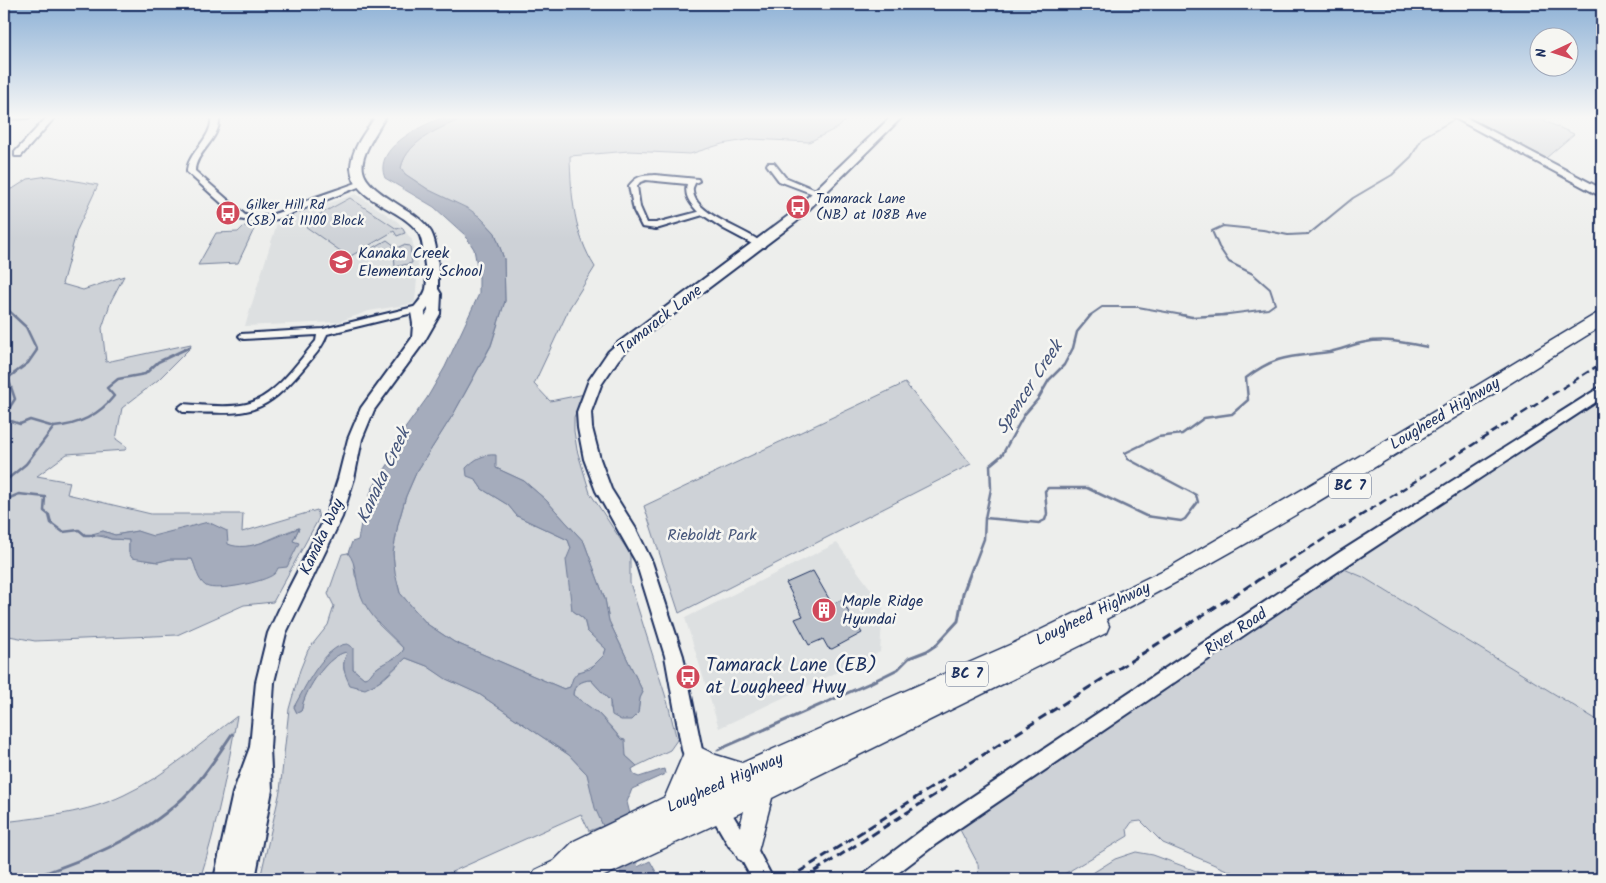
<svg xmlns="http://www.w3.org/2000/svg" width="1606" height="883" viewBox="0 0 1606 883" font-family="Kalam,sans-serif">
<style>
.built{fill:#dde0e1}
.green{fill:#ced2d7;stroke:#74809a;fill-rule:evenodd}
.water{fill:#a5acbc;stroke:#6e7a96}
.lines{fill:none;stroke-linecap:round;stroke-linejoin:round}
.stream-far2{stroke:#6e7a96;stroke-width:2}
.stream-far1{stroke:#6e7a96;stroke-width:2.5}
.stream{stroke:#6e7a96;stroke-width:3}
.river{fill:#a5acbc;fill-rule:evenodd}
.building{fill:#b9bfc8;stroke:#1b2f5e}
.street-casing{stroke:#1b2f5e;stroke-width:4}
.secondary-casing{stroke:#1b2f5e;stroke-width:4}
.highway-casing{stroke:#1b2f5e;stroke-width:3}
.street{fill:#f6f6f2;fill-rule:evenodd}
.secondary{fill:#f6f6f2;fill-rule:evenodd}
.highway{fill:#f6f6f2;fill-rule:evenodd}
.rail-far1{stroke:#1b2f5e;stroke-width:2.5;stroke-dasharray:8 4;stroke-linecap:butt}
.rail{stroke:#1b2f5e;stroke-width:3;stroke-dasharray:9 4.5;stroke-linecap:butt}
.labels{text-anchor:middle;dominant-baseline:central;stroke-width:5;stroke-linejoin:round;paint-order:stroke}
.far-poi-label{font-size:14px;fill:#1b2f5e;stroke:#f6f6f2;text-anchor:start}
.shield{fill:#f6f6f2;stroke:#5d6b8a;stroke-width:1}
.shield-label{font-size:15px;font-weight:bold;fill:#1b2f5e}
.poi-label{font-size:16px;fill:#1b2f5e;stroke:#f6f6f2;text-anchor:start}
.street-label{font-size:16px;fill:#1b2f5e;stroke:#f6f6f2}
.park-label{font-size:16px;fill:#48587c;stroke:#f6f6f2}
.water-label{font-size:18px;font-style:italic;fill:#44547a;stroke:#f6f6f2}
.near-poi-label{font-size:19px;fill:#1b2f5e;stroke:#f6f6f2;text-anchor:start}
</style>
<rect width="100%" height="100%" fill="#edeeec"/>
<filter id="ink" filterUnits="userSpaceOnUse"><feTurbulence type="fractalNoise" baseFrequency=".02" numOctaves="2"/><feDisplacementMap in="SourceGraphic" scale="10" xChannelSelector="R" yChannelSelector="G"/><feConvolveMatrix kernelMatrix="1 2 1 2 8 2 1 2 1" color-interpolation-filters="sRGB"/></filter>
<g filter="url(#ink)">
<path class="built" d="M356,194L398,222L412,240L418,266L415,302L411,304L369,311L338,322L245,326L278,220Z
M1602,392V723L1363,577L1336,566Z
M837,543L883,606L880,652L719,728L685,618Z"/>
<path class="green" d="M470,116H735L762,118L770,116H850L839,127L809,142L752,139L722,144L690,154L629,151L570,156C571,196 574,234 595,267L570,307L534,384L550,401L585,394L574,417V431L577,450L590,493L630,554V583L668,704L677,740L670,750L637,766L626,756L621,739L612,728L598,713L573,696C573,685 582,680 591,680L610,701V708L638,713L640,698L643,692L609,621L605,599L584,542L546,500L524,481L496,468L475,479L482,489L508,505L517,516L568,540L571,548L572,610L584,619L587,631L606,649C600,672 577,664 570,687L564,689L454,642L427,624L400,593L395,573L393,553L398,524L406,496L416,473L454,413L491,346L505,301L504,259L495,233L480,217L429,190L405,174L401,168C407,139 446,125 470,116Z
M1466,116H1549L1544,121L1574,134L1546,158Z
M48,176L98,185L77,230L62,284L83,290L124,276L111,301L102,328L106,362L191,344L190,348L158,380L122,408L116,439L127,447L125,450L67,454L37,476L70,482L67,494L151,514H243L242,532L317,510L319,518L273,602L244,605L177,635L35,641L4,635V191L14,188L28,179ZM299,528L293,541L298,544L293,553L278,568L197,570L192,559H170L158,562L146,560L129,553V540L111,539L96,535L103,531L115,535L137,531L153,537L167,534L228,545C251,554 277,533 299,528Z
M350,198L397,229L402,227L405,233L397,236L394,231L349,257L302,224Z
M244,226L255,227L238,263L198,265L216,233L238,232Z
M387,240L395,246L374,258L366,252Z
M403,245L410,246L412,263L395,267L394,255L401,253L397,248Z
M905,383L971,464L679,613L644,506Z
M348,553L353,557L355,575L379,625L404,649C399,659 386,661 377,668C371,672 371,677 364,678L353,669L352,648L329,653L309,681L294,707L297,713L301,711C303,707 302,704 304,700C309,684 329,655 346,652L347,653C339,671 346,676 358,688C378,690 392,670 406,658L427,666L447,679L479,694L569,755L587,774L603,826L589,831L581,814L436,879H260L280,791L289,709L300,670L308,650L328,625L334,606L328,594L342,554Z
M1344,569L1363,577L1602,723V879H1248L1163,843L1141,821L1132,822L1127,829L1128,836L1056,879H979L978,864L958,826Z
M237,716C227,772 217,826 200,879H4V822C44,817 87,813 124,795C165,776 201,743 237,716Z
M1136,852L1153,855L1218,879H1083L1115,859Z"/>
<path class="water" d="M446,116H470C446,125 407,139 401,168L405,174L429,190L469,209L480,217L495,233L504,259L505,301L491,345L454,413L416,473L406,496L398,524L393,553L395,573L400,593L427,624L454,642L564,689L570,687L573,678L578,672L590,669L604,655L606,649L587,631L584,619L572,610L566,560L571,548L568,540L517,516L508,505L482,489L475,479L467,476L466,468C475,459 483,454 496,455V468L524,481L546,500L584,542L605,599L609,621L643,692L640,698L638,713L631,720H621L612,715L610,701L591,680C582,680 573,685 573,695L598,713L621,739L625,740L626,756L637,766L632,769L634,775L639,777L664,769L665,774L632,789L627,802L630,814L603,826L595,808L587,774L569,755L479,694L446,679L427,666L406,658L379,682L365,689L350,685C344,673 341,665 347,653L346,652C328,656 310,684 304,700C302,704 303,707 301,711L297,713L294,707C304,689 325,645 347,644L353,648V669L364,678C371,677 371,672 377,668C385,661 399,659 404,649C388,631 368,617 360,593C355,579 357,564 348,553L352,542L358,540L362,518L372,489L389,463L396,441L427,398L445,367L479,294V277L474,249L465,235L434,207L385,178C372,147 423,125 446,116Z
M208,522L227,531L228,544C249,553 279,535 299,528L293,541L299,543L287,567L278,568C277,570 276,573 274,574C265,582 216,592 206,586C197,580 196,567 192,559H170L158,562L132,558L129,553V540L111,539L104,536H91L92,534L103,531L115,535L137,531L153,536Z
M650,861L660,879H613Z"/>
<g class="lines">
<path class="stream-far2" d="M4,306L15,316
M1089,316L1102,307H1138L1188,316
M1213,316L1268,309L1275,304L1270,289L1253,274L1229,262L1219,247L1212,231L1223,226L1263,230L1288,235L1309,234L1353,198L1392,175L1411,157L1423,137L1455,119"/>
<path class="stream-far1" d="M1181,315L1192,317L1226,315
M54,427C78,425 99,415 114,396L107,388L118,379L145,374L158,362L190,347
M4,482L26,464L54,427L30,420L20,424L8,420V410L15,399L8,378L28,363L37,350L26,327L13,315
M4,494L5,500L19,494L45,497L44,511L49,515L51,523L63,532L79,530L85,535H94
M985,518L1039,523L1045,520L1047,514L1045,491L1048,488H1087L1146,516L1181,521L1185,519L1198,502L1196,495L1128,459L1125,453L1158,437L1182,434L1204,418L1232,414L1248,400L1246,378C1277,354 1292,357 1329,352C1341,350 1353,344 1366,342C1386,338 1407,343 1427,347
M973,568L984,539L985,518L991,489L990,465L1002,455L1024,415L1038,399L1049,380L1064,365L1073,348L1077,332L1091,315"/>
<path class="stream" d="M718,750L870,683L898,669L909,658L927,651L936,645L958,621L963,593L973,566
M28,879C87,859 148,836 191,790C207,773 219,753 232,734"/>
<path class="river" d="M625,835L632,838L641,879H621L615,845L618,838Z"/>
</g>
<path class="building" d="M813,571L832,604L841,600L862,633L832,649L828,648L823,639L809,645L795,619L803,616L786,583Z"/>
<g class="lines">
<defs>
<path id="street" d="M4,116H32L28,118L4,119Z
M48,116H56L21,156H15V152Z
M211,116H219C222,139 195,152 195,171L245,215C269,221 290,207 311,199C327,193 343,188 359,182H362L366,184L278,219L254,222L239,219L187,172C187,152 214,139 211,116Z
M768,163H774L785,177L823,193L819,195H816L779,181L767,165Z
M655,175L698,179L699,181L695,183C694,186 692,188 693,191C694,215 751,231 765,245L764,247H758L724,229L703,215L656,229L642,227L634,211L629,186C637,175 643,176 655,175ZM646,180L687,184C684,196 690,203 698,212L656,223H647L640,207L637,186L640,182Z
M422,305L425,306L426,308L425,310L327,334C323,348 312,358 303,369C260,420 244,413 183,412L178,408L183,404C202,405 222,408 241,405C273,401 296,364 316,341L317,335L244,339L241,338L239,336L241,334L323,329Z"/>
<path id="secondary" d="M376,116H386C353,170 351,175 405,209C415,215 425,222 431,232C439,248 438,272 438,289L441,294L440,314L424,342L374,410L362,439L354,479L342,517L286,633L274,682L270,748L272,790L255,879H235V876L234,879H214L233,793L250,747L256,682L268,633L288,590L326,516L338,479L348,439L361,408L412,338L413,324L411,312C415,305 424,297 426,289C428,280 425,268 424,258C423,250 423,240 418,232C402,208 353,202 351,168C351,149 366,131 376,116ZM428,308V311L425,316V312Z
M892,116H903L796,222L629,348L618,360L601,385L591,412L592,428L600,459L611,489L636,529L652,562L683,656L702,750L715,785L743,832L754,843L773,879H752L740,857L729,846L697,791L682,750L665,656L636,562L596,491L584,459L578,428L577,412L589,380L608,352L619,342L788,216Z
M1451,116H1463L1602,189V197Z
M1602,386V398L1352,562L936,844L890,879H863L866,872L922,830L1340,552Z"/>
<path id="highway" d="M1602,312V326C1440,426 1277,533 1106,619L1109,626L1106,633L772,798L756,859L747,863L738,859L734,850L744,811L598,879H531L535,870L554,861L574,841L665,797L686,748L695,745L716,755L742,763L1014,643L1170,567L1392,437L1596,314ZM700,773L710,777L696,784Z"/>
</defs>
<use href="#street" class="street-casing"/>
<use href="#secondary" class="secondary-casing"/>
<use href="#highway" class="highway-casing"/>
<use href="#street" class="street"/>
<use href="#secondary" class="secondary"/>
<use href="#highway" class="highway"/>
<path class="rail-far1" d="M1278,568L1602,363"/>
<path class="rail" d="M788,879L1280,566
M803,879L947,787"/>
</g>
</g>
<linearGradient id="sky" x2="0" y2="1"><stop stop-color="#8db1d6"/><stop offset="0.49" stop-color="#f7f7f6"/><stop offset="1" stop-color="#f7f7f6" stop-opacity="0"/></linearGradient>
<rect width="1606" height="239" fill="url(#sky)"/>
<defs>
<symbol id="bus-disc" viewBox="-11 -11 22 22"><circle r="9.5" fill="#d1495b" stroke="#f6f6f2"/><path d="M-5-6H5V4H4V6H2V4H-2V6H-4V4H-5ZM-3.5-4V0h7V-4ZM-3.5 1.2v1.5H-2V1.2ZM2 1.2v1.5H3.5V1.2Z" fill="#fff"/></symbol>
<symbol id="school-disc" viewBox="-11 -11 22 22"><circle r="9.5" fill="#d1495b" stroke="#f6f6f2"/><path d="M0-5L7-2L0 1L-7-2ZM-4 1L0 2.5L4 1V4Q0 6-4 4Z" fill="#fff"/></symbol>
<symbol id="building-disc" viewBox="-11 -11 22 22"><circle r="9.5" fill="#d1495b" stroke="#f6f6f2"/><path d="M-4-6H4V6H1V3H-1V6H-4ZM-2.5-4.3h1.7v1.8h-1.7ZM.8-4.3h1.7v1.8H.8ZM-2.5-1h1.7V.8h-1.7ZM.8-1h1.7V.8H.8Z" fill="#fff"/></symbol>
</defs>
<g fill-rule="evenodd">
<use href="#bus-disc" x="784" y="193" width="28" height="28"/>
<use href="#bus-disc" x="214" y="199" width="28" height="28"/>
<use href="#school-disc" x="327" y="248" width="28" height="28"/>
<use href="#building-disc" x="810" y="596" width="28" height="28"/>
<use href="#bus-disc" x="674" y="663" width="28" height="28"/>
</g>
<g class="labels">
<g class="far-poi-label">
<text x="816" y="199">Tamarack Lane<tspan x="816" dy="16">(NB) at 108B Ave</tspan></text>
<text x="246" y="205">Gilker Hill Rd<tspan x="246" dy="16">(SB) at 11100 Block</tspan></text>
</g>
<g class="shield">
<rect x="1329" y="473.5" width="42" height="25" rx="4"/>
<rect x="946" y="661.5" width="42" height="25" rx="4"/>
</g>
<g class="shield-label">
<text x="1350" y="486">BC 7</text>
<text x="967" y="674">BC 7</text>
</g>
<g class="poi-label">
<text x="358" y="253">Kanaka Creek<tspan x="358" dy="18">Elementary School</tspan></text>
<text x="842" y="601">Maple Ridge<tspan x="842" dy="18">Hyundai</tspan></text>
</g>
<g class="street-label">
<text transform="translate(660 320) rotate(-38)">Tamarack Lane</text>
<text transform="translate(1445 414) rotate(-31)">Lougheed Highway</text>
<text transform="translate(322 537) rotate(-65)">Kanaka Way</text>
<text transform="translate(1093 614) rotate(-26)">Lougheed Highway</text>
<text transform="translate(1236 632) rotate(-34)">River Road</text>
<text transform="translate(725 783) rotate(-24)">Lougheed Highway</text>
</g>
<g class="park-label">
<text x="712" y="535">Rieboldt Park</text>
</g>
<g class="water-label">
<text transform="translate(1030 388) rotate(-57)">Spencer Creek</text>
<text transform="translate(384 476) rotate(-65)">Kanaka Creek</text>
</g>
<g class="near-poi-label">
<text x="706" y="666">Tamarack Lane (EB)<tspan x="706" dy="22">at Lougheed Hwy</tspan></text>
</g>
</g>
<rect width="1606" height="883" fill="none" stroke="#f6f6f2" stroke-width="20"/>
<rect x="10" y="10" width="1586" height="863" fill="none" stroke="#1b2f5e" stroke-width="2" filter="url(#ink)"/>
<g transform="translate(1554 52) rotate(266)"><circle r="24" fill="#f6f6f2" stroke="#9ea6b7"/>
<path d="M0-4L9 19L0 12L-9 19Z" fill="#d1495b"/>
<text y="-8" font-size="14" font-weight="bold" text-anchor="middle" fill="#1b2f5e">N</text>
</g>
</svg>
